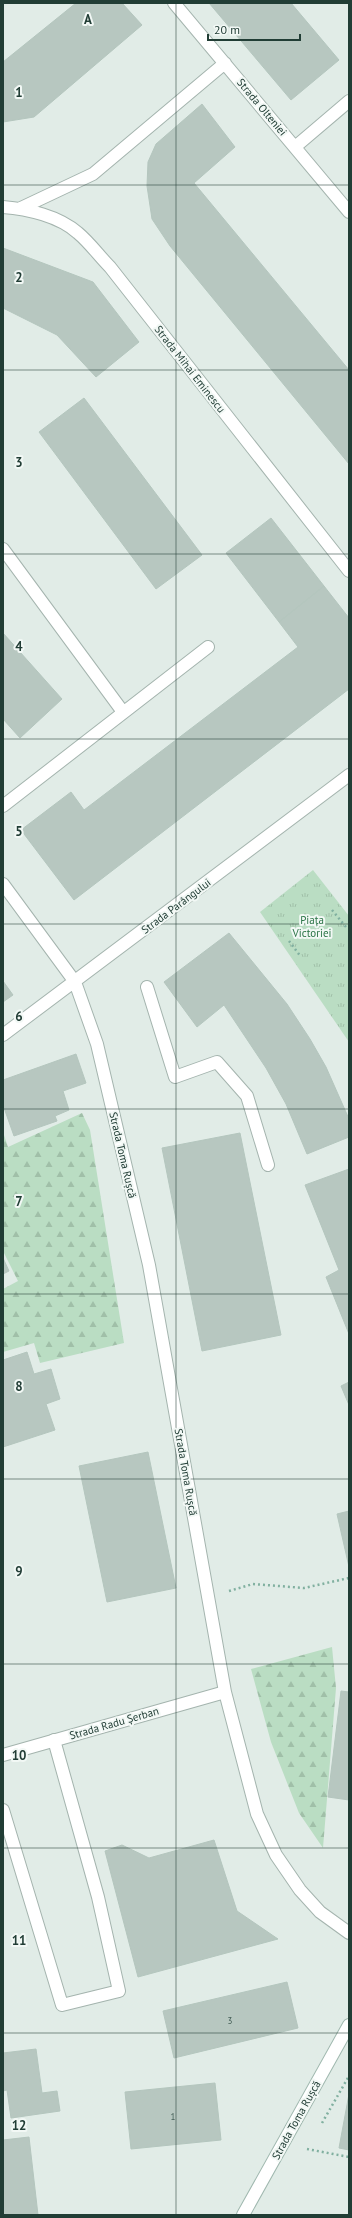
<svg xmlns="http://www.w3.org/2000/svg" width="352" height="2218" viewBox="0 0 352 2218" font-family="'PT Sans',sans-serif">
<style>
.forest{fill:url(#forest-firs)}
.park{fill:url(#park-tufts)}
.building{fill:#b7c7c0;stroke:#b4c6be}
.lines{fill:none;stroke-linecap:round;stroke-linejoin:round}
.service-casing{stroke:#a4b4ae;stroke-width:14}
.minor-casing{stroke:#a4b4ae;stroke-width:14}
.secondary-casing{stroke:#a0b8af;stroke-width:14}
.path{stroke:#81b0a0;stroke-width:2.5;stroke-dasharray:2 3;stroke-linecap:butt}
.service{stroke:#fff;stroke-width:12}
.minor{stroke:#fff;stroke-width:12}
.secondary{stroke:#fff;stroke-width:12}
.grid{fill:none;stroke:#213d35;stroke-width:1;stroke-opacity:0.55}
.labels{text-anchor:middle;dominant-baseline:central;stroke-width:4;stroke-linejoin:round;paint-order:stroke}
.number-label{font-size:9px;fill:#466058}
.street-label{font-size:11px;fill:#213d35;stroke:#f2f8f5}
.park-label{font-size:11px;fill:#2b7446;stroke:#f2f8f5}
.grid-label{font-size:13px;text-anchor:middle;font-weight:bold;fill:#213d35;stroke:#f2f8f5;stroke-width:4;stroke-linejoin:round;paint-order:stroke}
</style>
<defs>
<pattern id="forest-firs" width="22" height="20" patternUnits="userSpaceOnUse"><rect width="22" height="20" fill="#baddc3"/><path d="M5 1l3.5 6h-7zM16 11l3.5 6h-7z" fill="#a0bfa8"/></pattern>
<pattern id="park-tufts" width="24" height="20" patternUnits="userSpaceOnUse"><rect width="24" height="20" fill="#baddc3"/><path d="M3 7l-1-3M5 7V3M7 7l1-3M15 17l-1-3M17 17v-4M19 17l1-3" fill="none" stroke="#a0bfa8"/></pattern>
</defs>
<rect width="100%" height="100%" fill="#e1ece7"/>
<path class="forest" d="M82,1113L90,1130L124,1343L40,1363L34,1343L3,1352V1289L18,1281L3,1251V1132L8,1147Z
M332,1647L336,1688L323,1848L299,1813L271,1742L251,1669Z"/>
<path class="park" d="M313,870L349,916V1042L260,912Z"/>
<path class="building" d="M76,3H122L142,25L34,117L3,122V62Z
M209,3H291L339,60L291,100Z
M202,104L235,147L194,183L349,370V464L170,246L152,219L147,186L148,162L156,144Z
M3,248L93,282L139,342L96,377L57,335L3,308Z
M84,398L202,555L156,589L39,432Z
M271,518L324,586L279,622L226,553Z
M324,586L349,618V689L74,900L21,830L71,792L84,810L298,647L279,622Z
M3,633L62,699L20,738L3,719Z
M229,933L287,1004L310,1039L326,1067L349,1119V1137L307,1154L286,1104L266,1068L224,1005L197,1027L164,982Z
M3,981L13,995L3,1002Z
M76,1054L86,1083L63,1091L69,1110L55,1116L57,1121L14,1136L3,1105V1080Z
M240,1133L281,1335L202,1351L162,1148Z
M349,1169V1334L326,1277L339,1270L305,1185Z
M3,1258L9,1271L3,1274Z
M27,1352L34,1374L51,1369L60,1399L46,1404L55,1430L3,1447V1360Z
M349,1382V1405L341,1386Z
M148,1452L176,1588L107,1602L79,1466Z
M349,1511V1567L337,1514Z
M341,1691L349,1692V1800L328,1797Z
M214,1840L237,1911L278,1939L138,1977L105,1851L122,1845L149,1858Z
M287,1982L298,2028L174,2058L163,2011Z
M36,2049L42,2093L57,2091L60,2111L11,2118L7,2090L3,2091V2053Z
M215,2083L221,2140L131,2149L125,2092Z
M349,2094V2150L339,2148Z
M29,2137L38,2215H3V2140Z"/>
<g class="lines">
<defs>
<path id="service" d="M3,1810L62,2005L119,1991L98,1897L54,1740"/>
<path id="minor" d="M174,3L349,212
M295,147L349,101
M3,207C28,209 59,216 78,233C90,243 99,256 110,267L349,571
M21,208L93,174L225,63
M3,549L123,712
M3,806L208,647
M3,884L75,982L97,1044L149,1265L225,1692L257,1814L276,1855L300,1890L320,1912L349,1933
M147,987L175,1077L217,1062L247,1096L268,1165
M3,1035L349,775
M3,1755L225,1692"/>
<path id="secondary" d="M243,2215L349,2025"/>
</defs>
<use href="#service" class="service-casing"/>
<use href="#minor" class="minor-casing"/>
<use href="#secondary" class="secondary-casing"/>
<path class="path" d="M332,910L346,927
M289,941L301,957
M229,1591L253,1584L304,1588L349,1578
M322,2123L349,2076
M307,2149L349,2157"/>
<use href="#service" class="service"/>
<use href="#minor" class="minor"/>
<use href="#secondary" class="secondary"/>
</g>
<path class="grid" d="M176,3V2215M3,185H349M3,370H349M3,554H349M3,739H349M3,924H349M3,1109H349M3,1294H349M3,1479H349M3,1664H349M3,1848H349M3,2033H349"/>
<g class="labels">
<g class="number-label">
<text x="230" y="2020">3</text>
<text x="173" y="2116">1</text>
</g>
<g class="street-label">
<text transform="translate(262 107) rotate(50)">Strada Olteniei</text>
<text transform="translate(190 369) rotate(52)">Strada Mihai Eminescu</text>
<text transform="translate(176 906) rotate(-37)">Strada Parângului</text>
<text transform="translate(123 1155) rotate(77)">Strada Toma Rușcă</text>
<text transform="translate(186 1472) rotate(80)">Strada Toma Rușcă</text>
<text transform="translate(114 1723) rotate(-16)">Strada Radu Șerban</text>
<text transform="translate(296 2120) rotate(-61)">Strada Toma Rușcă</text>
</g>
<g class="park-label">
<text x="312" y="920">Piața<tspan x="312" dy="13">Victoriei</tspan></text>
</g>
</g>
<g class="grid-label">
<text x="88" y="24">A</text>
<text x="19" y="97">1</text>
<text x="19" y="282">2</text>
<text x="19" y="467">3</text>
<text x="19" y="651">4</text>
<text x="19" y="836">5</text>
<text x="19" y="1021">6</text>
<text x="19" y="1206">7</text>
<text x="19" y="1391">8</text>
<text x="19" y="1576">9</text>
<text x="19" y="1760">10</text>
<text x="19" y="1945">11</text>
<text x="19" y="2130">12</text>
</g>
<rect width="352" height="2218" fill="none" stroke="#213d35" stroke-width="8"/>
<path d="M208 34v6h92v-6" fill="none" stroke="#213d35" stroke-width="2"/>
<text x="214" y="34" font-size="12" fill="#213d35" stroke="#f2f8f5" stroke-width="3" paint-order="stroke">20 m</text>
</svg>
